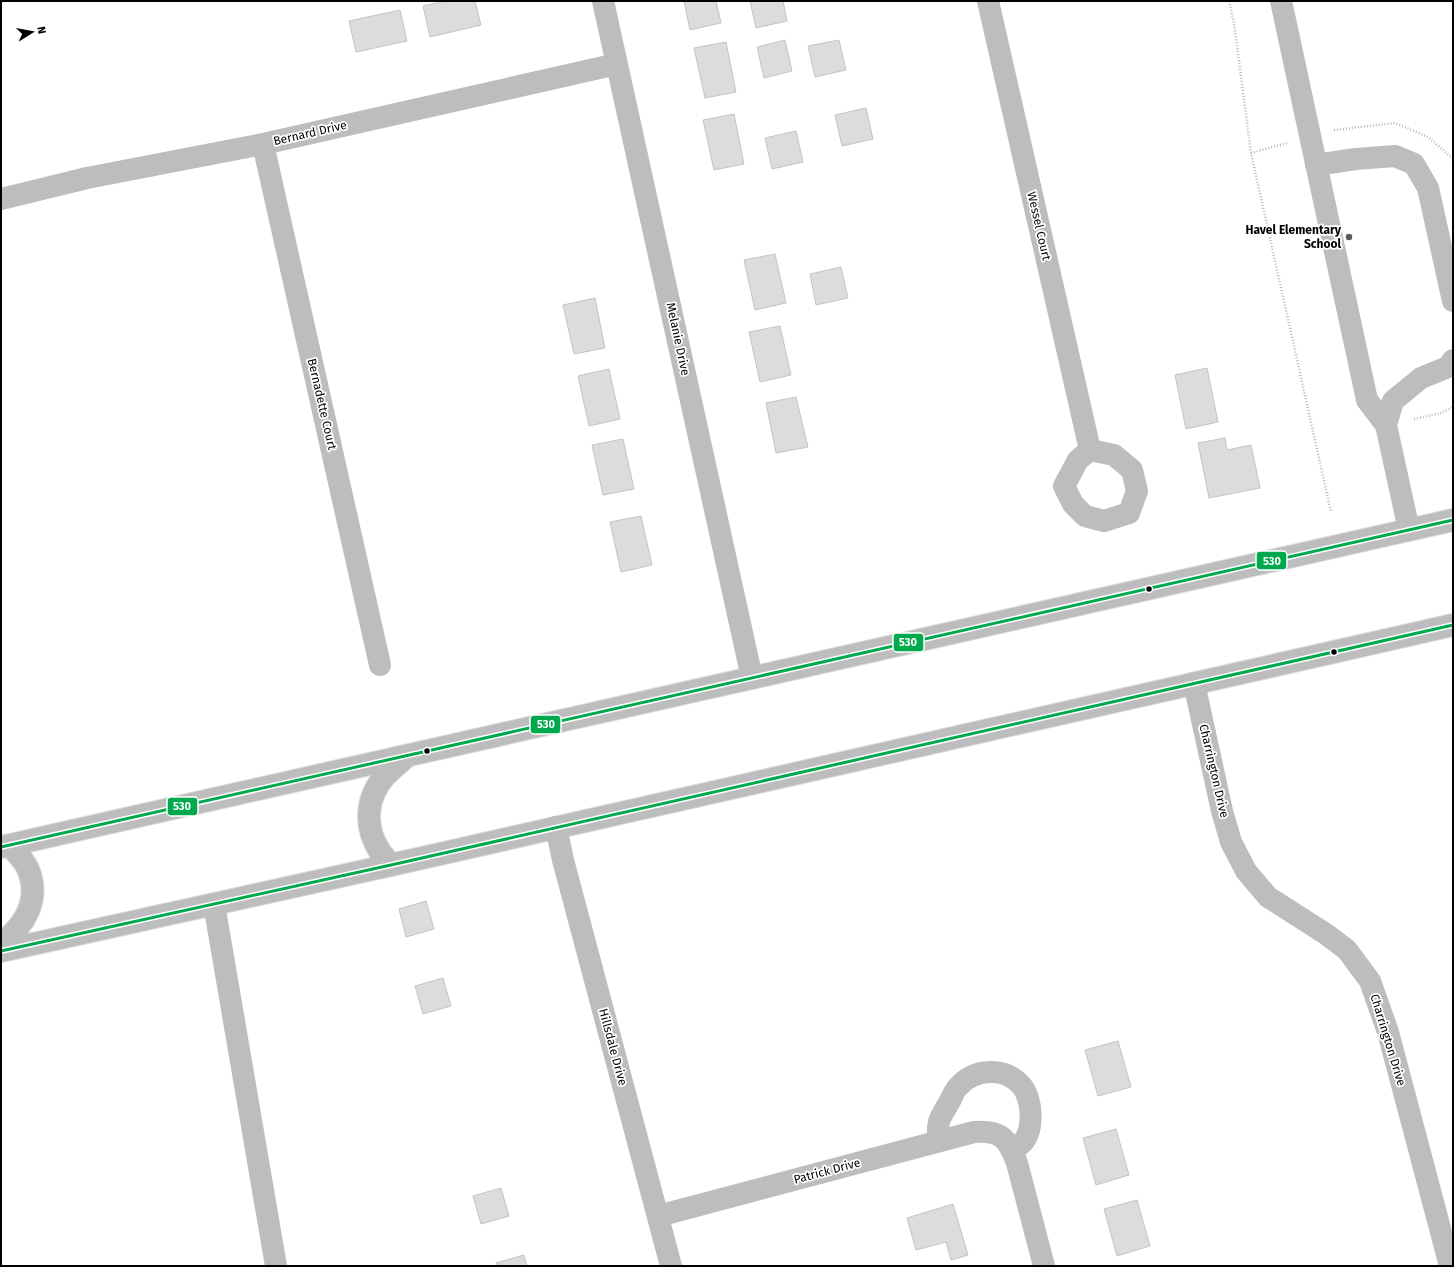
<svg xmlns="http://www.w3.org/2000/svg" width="1454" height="1267" viewBox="0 0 1454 1267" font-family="'Fira Sans',sans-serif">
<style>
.building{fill:#dcdcdc;stroke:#c4c4c4}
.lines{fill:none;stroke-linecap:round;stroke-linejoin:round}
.major-casing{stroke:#dbdbdb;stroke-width:24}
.path{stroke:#b8b8b8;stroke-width:2.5;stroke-dasharray:1 2;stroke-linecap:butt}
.minor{stroke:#bdbdbd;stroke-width:22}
.major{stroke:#bdbdbd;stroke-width:22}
.bus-1-casing{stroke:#fff;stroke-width:6}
.bus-1{stroke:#00a94e;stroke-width:3}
.poi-dot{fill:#595959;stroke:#fff;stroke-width:1.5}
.bus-dot{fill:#000;stroke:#fff;stroke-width:1.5}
.labels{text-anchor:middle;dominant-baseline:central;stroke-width:3.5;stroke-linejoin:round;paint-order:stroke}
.street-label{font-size:12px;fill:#000;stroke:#fff}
.poi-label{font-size:12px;font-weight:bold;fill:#000;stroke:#fff;text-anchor:end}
.line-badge{stroke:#fff;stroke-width:1.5}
.badge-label{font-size:11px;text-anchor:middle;font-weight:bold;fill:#fff}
</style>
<rect width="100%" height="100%" fill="#fff"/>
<path class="building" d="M446,1H475L481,25L430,37L423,6Z
M684,1H716L721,23L690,30Z
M750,1H783L787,21L756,28Z
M400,10L407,41L356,52L349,21Z
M785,40L792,71L764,78L757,47Z
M839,40L846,70L815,77L808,46Z
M726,42L736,92L705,98L694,48Z
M866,108L873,139L842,146L835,115Z
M734,114L744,164L714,170L703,120Z
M796,131L803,162L772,169L765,138Z
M775,254L786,303L755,310L744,260Z
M841,267L848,298L816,305L810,274Z
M595,298L605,348L574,354L563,305Z
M780,326L791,375L760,382L749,332Z
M1207,368L1218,422L1186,429L1175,375Z
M609,369L620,419L589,426L578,376Z
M796,397L808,447L776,453L766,403Z
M1225,438L1227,450L1251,445L1260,488L1209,498L1198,443Z
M623,439L634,489L603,495L592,445Z
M641,516L652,565L621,572L610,522Z
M426,901L434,929L406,937L399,909Z
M443,978L451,1006L423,1014L415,986Z
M1118,1041L1131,1087L1098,1096L1085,1050Z
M1116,1129L1129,1175L1096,1185L1083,1138Z
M501,1188L509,1216L481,1224L473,1196Z
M1137,1200L1150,1246L1117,1256L1104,1209Z
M953,1204L968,1255L951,1260L946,1242L916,1250L907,1218Z
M524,1255L527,1266H497L496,1263Z"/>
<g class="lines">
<defs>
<path id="major" d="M1,847L1453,520
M391,865C387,860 382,855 379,850C364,826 366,797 385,776C392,769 399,763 406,757
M1,944C24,926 41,900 28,869C24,860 16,852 9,845
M1,951L391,865L1453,625"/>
</defs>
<use href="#major" class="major-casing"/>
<path class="path" d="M1229,1L1234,23L1251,153L1331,512
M1334,130L1395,123L1428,137L1452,158L1453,163
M1251,153L1287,143
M1414,419L1441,413L1453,407"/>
<path class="minor" d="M603,1L752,678
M988,1L1090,450
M1281,1L1367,400L1386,425L1409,530
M263,144L380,665
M1316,165L1356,159L1395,156L1414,164L1428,188L1453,301
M1,199L87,178L263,144L617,64
M1386,425L1393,401L1421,378L1448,367L1453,360
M1090,450L1114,455L1132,470L1137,491L1129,513L1104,521L1085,516L1073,504L1064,486L1078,460Z
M1194,683L1222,811L1231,842L1246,871L1268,897L1326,934L1347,950L1370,981L1388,1032L1450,1266
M556,827L563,860L671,1266
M214,904L276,1266
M939,1141C935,1120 942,1116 951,1099C953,1095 955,1089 959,1086C975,1068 1005,1067 1021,1085C1033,1098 1035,1133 1020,1145C1018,1147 1014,1148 1012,1149
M658,1216L974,1132C1002,1130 1008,1139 1017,1163L1044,1266"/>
<use href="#major" class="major"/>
<defs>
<path id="bus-1" d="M1,847L1453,520
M1,951L391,865L1453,625"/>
</defs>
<use href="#bus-1" class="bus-1-casing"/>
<use href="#bus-1" class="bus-1"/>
</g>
<circle class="poi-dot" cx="1349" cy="237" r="4"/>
<g class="bus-dot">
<circle cx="1149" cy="589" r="3.5"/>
<circle cx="1334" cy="652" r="3.5"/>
<circle cx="427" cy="751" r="3.5"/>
</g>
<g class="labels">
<g class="street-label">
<text transform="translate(310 133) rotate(-13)">Bernard Drive</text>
<text transform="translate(1039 226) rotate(77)">Wessel Court</text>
<text transform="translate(678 339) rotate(78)">Melanie Drive</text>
<text transform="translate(322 404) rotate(77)">Bernadette Court</text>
<text transform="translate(1214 771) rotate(77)">Charrington Drive</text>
<text transform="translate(1388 1040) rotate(73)">Charrington Drive</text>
<text transform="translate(613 1047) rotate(75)">Hillsdale Drive</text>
<text transform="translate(827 1171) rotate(-15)">Patrick Drive</text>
</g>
<g class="poi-label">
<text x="1341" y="230">Havel Elementary<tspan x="1341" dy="14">School</tspan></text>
</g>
</g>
<g class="line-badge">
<rect x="1256" y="551" width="31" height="19" rx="4" fill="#00a94e"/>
<rect x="893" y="633" width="31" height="19" rx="4" fill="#00a94e"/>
<rect x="530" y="715" width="31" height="19" rx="4" fill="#00a94e"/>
<rect x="167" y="797" width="31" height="19" rx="4" fill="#00a94e"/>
</g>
<g class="badge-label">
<text x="1272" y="565">530</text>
<text x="908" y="646">530</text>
<text x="546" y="728">530</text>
<text x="182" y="810">530</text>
</g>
<rect width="1454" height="1267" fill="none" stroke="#000000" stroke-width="4"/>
<g transform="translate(32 32) rotate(79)" stroke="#ffffff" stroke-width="3" paint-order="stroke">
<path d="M0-3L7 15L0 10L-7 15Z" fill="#000000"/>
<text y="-6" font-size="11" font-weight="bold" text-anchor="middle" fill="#000000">N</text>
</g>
</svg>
